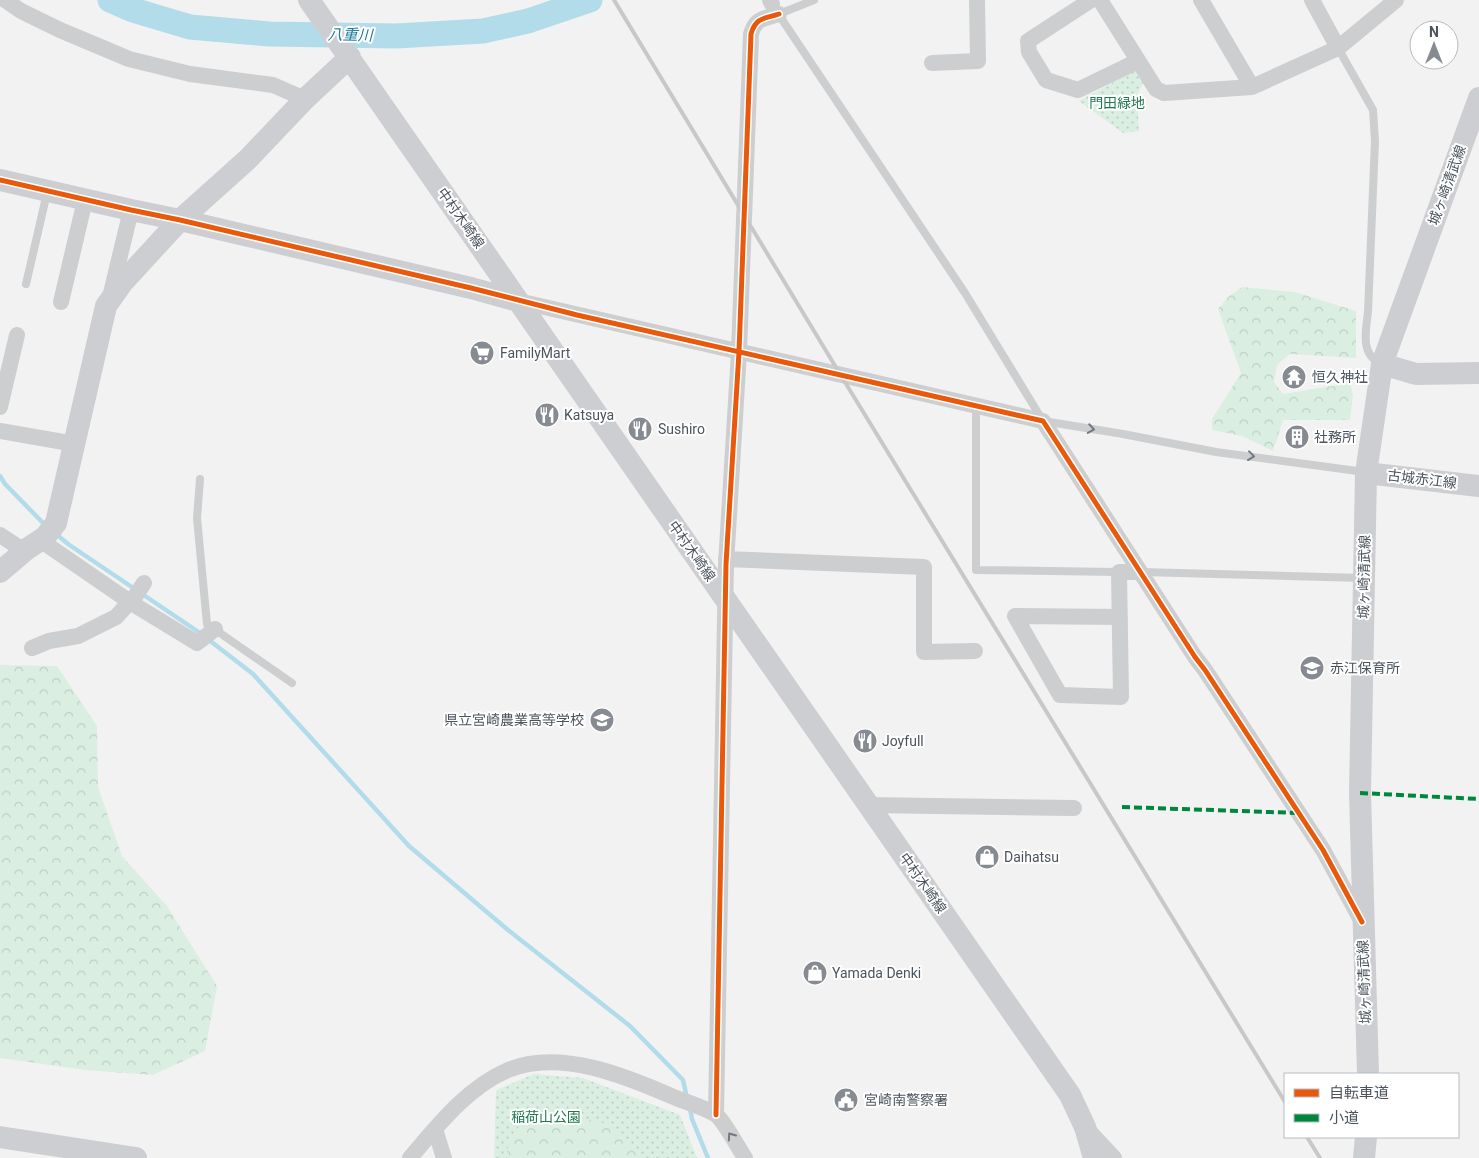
<svg xmlns="http://www.w3.org/2000/svg" width="1479" height="1158" viewBox="0 0 1479 1158" font-family="Roboto,'Noto Sans JP',sans-serif">
<style>
.grass{fill:url(#grass-dots)}
.forest{fill:url(#forest-crowns)}
.lines{fill:none;stroke-linecap:round;stroke-linejoin:round}
.stream{stroke:#b2dce9;stroke-width:4.5}
.river{stroke:#b2dce9;stroke-width:25}
.lane{stroke:#ccced0;stroke-width:8}
.street{stroke:#ccced0;stroke-width:16}
.secondary{stroke:#cdced1;stroke-width:22}
.rail{stroke:#c7c8ca;stroke-width:4}
.quiet{stroke:#00873e;stroke-width:4;stroke-dasharray:8 4;stroke-linecap:butt}
.cycleway-casing{stroke:#fff;stroke-width:8}
.cycleway{stroke:#e8590c;stroke-width:5}
.oneway{stroke:#727980}
.labels{text-anchor:middle;dominant-baseline:central;stroke-width:4;stroke-linejoin:round;paint-order:stroke}
.park-label{font-size:14px;fill:#20794f;stroke:#fff}
.street-label{font-size:14px;fill:#4b545d;stroke:#fff}
.poi-label{font-size:14px;fill:#4b545d;stroke:#fff;text-anchor:start}
.water-label{font-size:15px;font-style:italic;fill:#1a7c9a;stroke:#fff}
</style>
<defs>
<pattern id="grass-dots" width="8" height="8" patternUnits="userSpaceOnUse" patternTransform="scale(1.25)"><rect width="8" height="8" fill="#daefe2"/><path d="M2 2h.1M6 6h.1" fill="none" stroke="#bdcfc4" stroke-width="1.8" stroke-linecap="round"/></pattern>
<pattern id="forest-crowns" width="20" height="18" patternUnits="userSpaceOnUse" patternTransform="scale(1.25)"><rect width="20" height="18" fill="#daefe2"/><path d="M2 6a3 3 0 1 1 6 0M12 15a3 3 0 1 1 6 0" fill="none" stroke="#bdcfc4"/></pattern>
</defs>
<rect width="100%" height="100%" fill="#f3f2f2"/>
<path class="grass" d="M1135,70L1143,83L1137,96L1139,131L1123,133L1079,101Z
M534,1074L583,1078L680,1115L697,1158H494L496,1090Z"/>
<path class="forest" d="M1242,287L1295,292L1356,311V358L1290,354L1277,365L1274,382L1283,394L1350,383L1353,395L1350,420H1283L1273,451L1242,436L1212,430V419L1241,373L1218,309L1229,296Z
M0,665L57,666L97,726L98,787L122,856L167,906L217,986L205,1051L153,1075L85,1070L0,1058Z
M554,1111L607,1124L633,1145L643,1158H507L508,1140L524,1120Z"/>
<g class="lines">
<path class="stream" d="M0,476L5,484L45,525
M55,533L68,544L203,635
M209,640L253,674L409,846L508,930L630,1026L683,1080L687,1098
M690,1108L692,1119L708,1158"/>
<path class="river" d="M110,0L133,10L190,27L269,34L396,36L483,31L528,21L590,0"/>
<path class="lane" d="M777,12L965,293L1043,421L1123,434L1216,452L1365,472
M779,14L814,0
M1338,48L1373,110L1375,141L1368,312C1366,330 1360,354 1380,363
M26,284L47,193
M976,405V570L1119,572
M200,479L197,518L207,624L292,683
M1141,572L1362,578"/>
<path class="street" d="M5,0L21,11L60,30L129,59L190,74L273,85L305,99
M770,0L772,4
M1091,0L1028,41L1029,52L1046,80L1078,90L1138,61
M1100,0L1156,89L1164,93L1252,87L1338,48L1396,0
M1201,0L1252,87
M1312,0L1338,48
M932,63L978,61L977,0
M111,293L131,210
M518,301L1043,421L1195,657L1205,670L1323,850L1362,922
M61,302L85,200
M0,407L17,335
M0,431L75,444
M0,535L24,551
M40,540L133,604L197,643L215,629
M726,559L924,567V652L975,651
M1120,617L1015,616L1060,695L1121,697L1119,572H1139
M32,648L49,641L78,636L116,617L136,595L144,583
M868,805L1074,808
M716,1115L726,564L739,352L751,34C756,17 764,19 779,14
M435,1129L444,1158
M1087,1129L1114,1158
M410,1158C438,1125 468,1087 508,1070C560,1048 628,1077 676,1098C689,1103 703,1107 715,1114C723,1119 739,1149 745,1158"/>
<path class="secondary" d="M309,0L1070,1095L1085,1127L1094,1158
M0,180L131,210L180,220L471,288L518,301
M1382,364L1416,374L1479,373
M1366,473L1479,486
M0,572L27,549L45,537L56,523L106,306L123,282L180,220L248,159L305,99L350,57
M1368,1074L1360,793L1366,473L1382,364L1479,98
M0,1137L136,1158
M1364,1158L1366,1137"/>
<path class="rail" d="M614,0L840,374L1285,1102
M1307,1137L1320,1158"/>
<path class="quiet" d="M1360,793L1479,799
M1122,807L1299,813"/>
<defs>
<path id="cycleway" d="M0,180L131,210L180,220L471,288L577,315L1043,421L1195,657L1205,670L1323,850L1362,922
M716,1115L726,564L739,352L751,34C756,17 764,19 779,14"/>
</defs>
<use href="#cycleway" class="cycleway-casing"/>
<use href="#cycleway" class="cycleway"/>
</g>
<defs><path id="oneway-chevron" d="M-2-3.5L2.5 0L-2 3.5" fill="none" stroke-width="1.6" stroke-linecap="round" stroke-linejoin="round" transform="scale(1.25)"/></defs>
<g class="oneway">
<use href="#oneway-chevron" transform="translate(1091 429) rotate(9)"/>
<use href="#oneway-chevron" transform="translate(1251 456) rotate(7)"/>
<use href="#oneway-chevron" transform="translate(731 1136) rotate(-125)"/>
</g>
<defs>
<symbol id="supermarket-disc" viewBox="-11 -11 22 22"><circle r="9.5" fill="#868b91" stroke="#fff"/><path d="M-6-5.5h2.5l.6 2H6L4.5 2H-2.5L-4.4-4H-6ZM-1.5 3.2a1.3 1.3 0 1 0 .1 0ZM3 3.2a1.3 1.3 0 1 0 .1 0Z" fill="#fff"/></symbol>
<symbol id="temple-disc" viewBox="-11 -11 22 22"><circle r="9.5" fill="#868b91" stroke="#fff"/><path d="M0-6L5-2H3V0L6.5 2.5H4V6H1.5V3h-3V6H-4V2.5H-6.5L-3 0V-2H-5Z" fill="#fff"/></symbol>
<symbol id="restaurant-disc" viewBox="-11 -11 22 22"><circle r="9.5" fill="#868b91" stroke="#fff"/><path d="M-5-6h1v4h1v-4h1v4h1v-4h1v5L-1.5 .5V6h-2V.5L-5-1ZM5-6V6H3V1.5H1.5Q1.5-4 5-6Z" fill="#fff"/></symbol>
<symbol id="building-disc" viewBox="-11 -11 22 22"><circle r="9.5" fill="#868b91" stroke="#fff"/><path d="M-4-6H4V6H1V3H-1V6H-4ZM-2.5-4.3h1.7v1.8h-1.7ZM.8-4.3h1.7v1.8H.8ZM-2.5-1h1.7V.8h-1.7ZM.8-1h1.7V.8H.8Z" fill="#fff"/></symbol>
<symbol id="school-disc" viewBox="-11 -11 22 22"><circle r="9.5" fill="#868b91" stroke="#fff"/><path d="M0-5L7-2L0 1L-7-2ZM-4 1L0 2.5L4 1V4Q0 6-4 4Z" fill="#fff"/></symbol>
<symbol id="shop-disc" viewBox="-11 -11 22 22"><circle r="9.5" fill="#868b91" stroke="#fff"/><path d="M-5-2.5h2.3a2.7 3.5 0 0 1 5.4 0H5L5.5 6h-11ZM-1.5-2.5h3a1.5 2.3 0 0 0-3 0Z" fill="#fff"/></symbol>
<symbol id="civic-disc" viewBox="-11 -11 22 22"><circle r="9.5" fill="#868b91" stroke="#fff"/><path d="M-.6-6.5H3V-4.5H.6V-3L4-1V1h2V6H-6V1h2V-1L-.6-3ZM-1.2 2.5V6h2.4V2.5Z" fill="#fff"/></symbol>
</defs>
<g fill-rule="evenodd">
<use href="#supermarket-disc" x="468" y="339" width="28" height="28"/>
<use href="#temple-disc" x="1280" y="363" width="28" height="28"/>
<use href="#restaurant-disc" x="533" y="401" width="28" height="28"/>
<use href="#restaurant-disc" x="626" y="415" width="28" height="28"/>
<use href="#building-disc" x="1283" y="423" width="28" height="28"/>
<use href="#school-disc" x="1298" y="654" width="28" height="28"/>
<use href="#school-disc" x="588" y="706" width="28" height="28"/>
<use href="#restaurant-disc" x="851" y="727" width="28" height="28"/>
<use href="#shop-disc" x="973" y="843" width="28" height="28"/>
<use href="#shop-disc" x="801" y="959" width="28" height="28"/>
<use href="#civic-disc" x="832" y="1086" width="28" height="28"/>
</g>
<g class="labels">
<g class="park-label">
<text x="1117" y="103">門田緑地</text>
<text x="546" y="1117">稲荷山公園</text>
</g>
<g class="street-label">
<text transform="translate(1447 185) rotate(-70)">城ヶ崎清武線</text>
<text transform="translate(461 218) rotate(55)">中村木崎線</text>
<text transform="translate(1422 479) rotate(7)">古城赤江線</text>
<text transform="translate(692 551) rotate(55)">中村木崎線</text>
<text transform="translate(1364 577) rotate(-89)">城ヶ崎清武線</text>
<text transform="translate(923 883) rotate(55)">中村木崎線</text>
<text transform="translate(1364 982) rotate(-92)">城ヶ崎清武線</text>
</g>
<g class="poi-label">
<text x="500" y="353">FamilyMart</text>
<text x="1312" y="377">恒久神社</text>
<text x="564" y="415">Katsuya</text>
<text x="658" y="429">Sushiro</text>
<text x="1314" y="437">社務所</text>
<text x="1330" y="668">赤江保育所</text>
<text x="584" y="720" text-anchor="end">県立宮崎農業高等学校</text>
<text x="882" y="741">Joyfull</text>
<text x="1004" y="857">Daihatsu</text>
<text x="832" y="973">Yamada Denki</text>
<text x="864" y="1100">宮崎南警察署</text>
</g>
<g class="water-label">
<text transform="translate(350 35) rotate(1)">八重川</text>
</g>
</g>
<rect x="1284" y="1073" width="175" height="65" fill="#ffffff" stroke="#b7bbbe"/>
<rect x="1294" y="1089" width="25" height="8" fill="#e8590c" stroke="#b7bbbe"/>
<text x="1329" y="1098" font-size="15" fill="#4b545d">自転車道</text>
<rect x="1294" y="1114" width="25" height="8" fill="#00873e" stroke="#b7bbbe"/>
<text x="1329" y="1123" font-size="15" fill="#4b545d">小道</text>
<g transform="translate(1434 45)"><circle r="24" fill="#ffffff" stroke="#b7bbbe"/>
<path d="M0-4L9 19L0 12L-9 19Z" fill="#868b91"/>
<text y="-8" font-size="14" font-weight="bold" text-anchor="middle" fill="#4b545d">N</text>
</g>
</svg>
